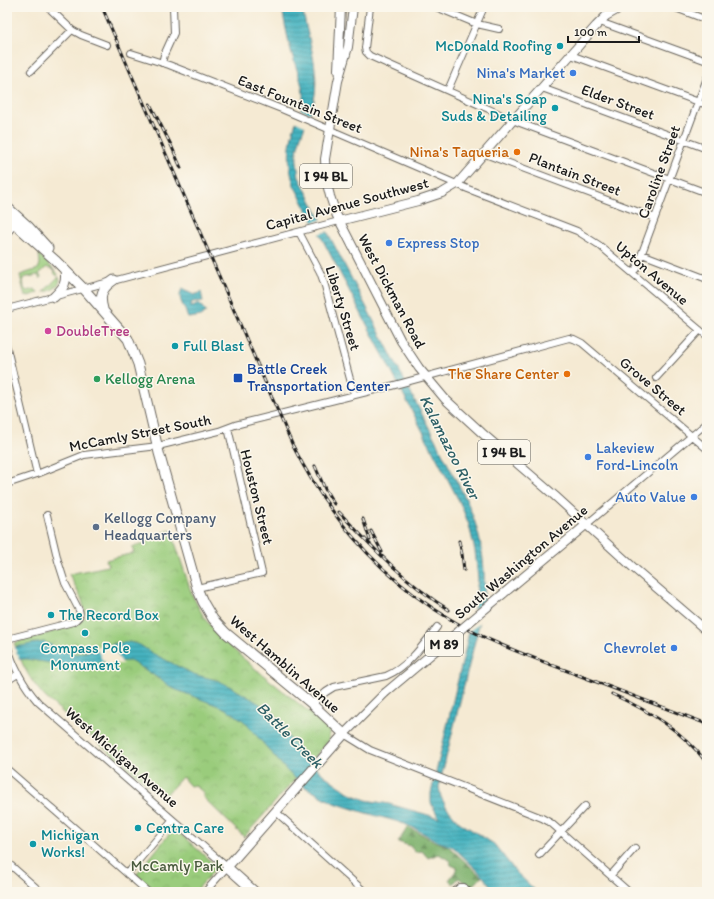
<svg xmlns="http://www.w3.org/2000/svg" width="714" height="899" viewBox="0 0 714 899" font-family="Itim,sans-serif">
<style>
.grass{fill:url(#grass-tufts);stroke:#5b744c}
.forest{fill:url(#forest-firs);stroke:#4c6644}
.park{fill:url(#park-crowns);stroke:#5b744c}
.water{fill:url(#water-rules);stroke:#30686e}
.pier{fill:#f5ead3}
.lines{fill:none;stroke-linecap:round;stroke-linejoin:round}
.minor-casing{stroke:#68645c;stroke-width:8}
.major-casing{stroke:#68645c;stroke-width:10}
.highway-casing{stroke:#68645c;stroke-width:11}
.minor{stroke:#fff;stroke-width:6}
.major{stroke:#fff;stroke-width:8}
.highway{stroke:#fff;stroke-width:9}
.rail-casing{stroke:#1c1c1c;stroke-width:3}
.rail{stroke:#fbf7ec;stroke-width:1.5;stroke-dasharray:4.5;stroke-linecap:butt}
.major-bridge-casing{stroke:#68645c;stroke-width:10;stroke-linecap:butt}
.major-bridge{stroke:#fff;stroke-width:8}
.culture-dot{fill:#0f9aa8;stroke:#fbf7ec;stroke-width:1.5}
.shop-dot{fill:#3f7fe0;stroke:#fbf7ec;stroke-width:1.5}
.food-dot{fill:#e8710a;stroke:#fbf7ec;stroke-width:1.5}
.hotel-dot{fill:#d1479c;stroke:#fbf7ec;stroke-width:1.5}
.transit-dot{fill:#1a4fb4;stroke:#fbf7ec;stroke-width:1.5}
.leisure-dot{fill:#2e9e5b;stroke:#fbf7ec;stroke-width:1.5}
.service-dot{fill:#5c6f8a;stroke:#fbf7ec;stroke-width:1.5}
.labels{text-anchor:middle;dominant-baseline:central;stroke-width:3;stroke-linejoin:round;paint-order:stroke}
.shield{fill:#fbf7ec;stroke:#5f5e5a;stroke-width:1}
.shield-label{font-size:14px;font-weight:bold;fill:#1c1c1c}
.culture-label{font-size:15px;fill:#0d838f;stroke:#fbf7ec;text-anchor:start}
.shop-label{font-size:15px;fill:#366cbe;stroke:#fbf7ec;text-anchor:end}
.street-label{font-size:15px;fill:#1c1c1c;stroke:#fbf7ec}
.food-label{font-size:15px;fill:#c56008;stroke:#fbf7ec;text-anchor:end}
.hotel-label{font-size:15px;fill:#b23c85;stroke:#fbf7ec;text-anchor:start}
.transit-label{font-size:15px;fill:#164399;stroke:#fbf7ec;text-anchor:start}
.leisure-label{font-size:15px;fill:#27864d;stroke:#fbf7ec;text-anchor:start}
.service-label{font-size:15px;fill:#4e5e75;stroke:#fbf7ec;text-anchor:start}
.park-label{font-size:15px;fill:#485a3d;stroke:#fbf7ec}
.water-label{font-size:16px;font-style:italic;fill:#2e6066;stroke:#fbf7ec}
</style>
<defs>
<pattern id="grass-tufts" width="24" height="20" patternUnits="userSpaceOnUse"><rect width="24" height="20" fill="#9acc7b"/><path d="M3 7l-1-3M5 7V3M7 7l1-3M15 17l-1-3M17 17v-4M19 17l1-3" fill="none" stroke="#84af6a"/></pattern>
<pattern id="forest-firs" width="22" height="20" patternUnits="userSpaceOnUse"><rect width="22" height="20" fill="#7bb06b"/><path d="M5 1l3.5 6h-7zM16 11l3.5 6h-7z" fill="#648e57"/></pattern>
<pattern id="park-crowns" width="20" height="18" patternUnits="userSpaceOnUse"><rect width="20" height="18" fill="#9acc7b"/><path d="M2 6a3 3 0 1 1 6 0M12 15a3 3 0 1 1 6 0" fill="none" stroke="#84af6a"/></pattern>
<pattern id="water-rules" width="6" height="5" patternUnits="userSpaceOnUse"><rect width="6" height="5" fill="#44b3c0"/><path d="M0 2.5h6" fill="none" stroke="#38919b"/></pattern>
</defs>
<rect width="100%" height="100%" fill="#fbf7ec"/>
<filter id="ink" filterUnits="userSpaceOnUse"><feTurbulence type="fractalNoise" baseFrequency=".025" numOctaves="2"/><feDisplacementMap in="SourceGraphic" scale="8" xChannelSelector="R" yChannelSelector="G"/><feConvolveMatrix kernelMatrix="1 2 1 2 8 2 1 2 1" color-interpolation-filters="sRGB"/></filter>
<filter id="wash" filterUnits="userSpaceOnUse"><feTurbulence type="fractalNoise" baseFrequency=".012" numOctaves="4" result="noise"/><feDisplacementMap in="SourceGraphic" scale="16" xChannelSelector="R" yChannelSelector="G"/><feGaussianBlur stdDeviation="0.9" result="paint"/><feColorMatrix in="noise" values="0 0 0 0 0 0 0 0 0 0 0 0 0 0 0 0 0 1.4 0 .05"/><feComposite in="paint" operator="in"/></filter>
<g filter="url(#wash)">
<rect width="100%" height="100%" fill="#f5ead3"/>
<path class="grass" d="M39,254L58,274L57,276L54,273L55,272L51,268L49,269L47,267L39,274L41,277L40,279L38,275L23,278L24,288L27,291L35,289L38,293L25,297L20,275L38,269L40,264Z
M59,277L60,281C57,289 51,291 43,292L57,278Z"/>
<path class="forest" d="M408,827L436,842L448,846L482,877L470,887L459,878L453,884L449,880L458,868L451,865L450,861L439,854L428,858L422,851L415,852L410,846L398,842Z"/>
<path class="park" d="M171,530L192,595L205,619L223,640L252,666L329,728V741L244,837L203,797V792L194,785L190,786L182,777L163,798L45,697C28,678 23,666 14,643L76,625L86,616L82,600L69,574L108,566L106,560L134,553L132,547L147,542L145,538Z
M174,828L217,867L195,892H156L136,875Z"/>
<path class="water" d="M282,7H302C307,36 319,65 315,94C313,115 299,132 297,153C296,161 298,169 299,177L466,499C482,535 486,565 484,605L440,782L439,787L441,797L447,808L459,822L494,844L516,872L537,892H496L478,871L453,847L437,841L412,827L399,822L366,813L334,803L305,787L287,771L244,721L234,714L224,708L174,689L146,670L130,661L100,662L78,665L57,664L26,659L7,660L15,647L44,642L67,652L76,654L118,643L129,642L140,645L152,653L193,674L219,681L233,688L260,704L273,718L305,758L324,775L351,794L366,800L389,804L439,818L431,803V793L466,646L474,608L478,579L475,551L469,525L461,505L445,474L294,185C287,163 288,144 296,122C299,113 304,104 303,93C302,83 298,73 295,64C289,46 285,26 282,7Z
M182,289L194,295L201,292L203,301L192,302L191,306L193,307L194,305L199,303L206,312L201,316L188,318C186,314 186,311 184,308C181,301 178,297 182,289Z"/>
<path class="pier" d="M300,109L312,114L307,127L294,121Z
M323,219L329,231L318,234L312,223Z
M486,600L482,621L466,634L471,612Z
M108,644L114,650L115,652L123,664H107L101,658V656L95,647Z
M14,645L17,654L19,655L18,657L20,661L7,662V646Z"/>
</g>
<g filter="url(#ink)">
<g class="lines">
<defs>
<path id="minor" d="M48,7L72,30L81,35L107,45
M370,7L365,48L366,52L370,56L520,123L707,193
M436,7L477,24L499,29
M673,7L707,20
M600,22L707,61
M131,53L169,65L284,110L468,189L577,231L599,245L707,336
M571,55L707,105
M162,63L164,55L174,33L173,7
M31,71L72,30
M542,88L707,149
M448,90L484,7
M485,154L655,218
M299,232L320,272L325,286L354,394
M7,233L17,222
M642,254L707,279
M632,273L636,269L707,78
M7,309L339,221
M7,348L37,474
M656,378L700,330
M7,484L37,474L84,455L158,446L219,431L235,425L391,386L569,338L574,339L582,343L707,449
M587,524L707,423
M197,588L262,573L228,428
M7,639L73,622C78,619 81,615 79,610L65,583L58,561L47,515
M7,644C13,666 23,685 38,702L227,867L205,892
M7,681L18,674
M312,704L326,692L334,687L386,676C408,667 423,645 437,627
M344,734L370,750L542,818L551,823L629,892
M7,769L148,892
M275,811L365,892
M539,855L585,806
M7,862L41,892
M127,874L173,820
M611,875L635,848
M454,892L460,887H464L469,892"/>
<path id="major" d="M353,7L348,47L338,81L325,159L326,180L330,196L336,214L401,341L419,368L445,399L482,433L555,496L636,570L707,631
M338,70L341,7
M339,221L418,201L442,193L457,184L596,26L606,16L622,7
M503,594L587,524
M344,734L385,693"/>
<path id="highway" d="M7,207L28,226L48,248
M7,217L55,260L84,289L128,339L138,364L159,453L197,588L203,602L213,619L226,633L312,704L344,734L227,867L255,892
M54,297C64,287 67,284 65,270
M103,309C99,295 102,288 114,280"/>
</defs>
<use href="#minor" class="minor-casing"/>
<use href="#major" class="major-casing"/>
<use href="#highway" class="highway-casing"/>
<use href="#minor" class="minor"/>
<use href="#major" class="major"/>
<use href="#highway" class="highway"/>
<defs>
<path id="rail" d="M102,7L293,446C329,517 381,578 450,619C486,641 526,655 565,670C613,688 660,706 707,724
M150,104L171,145L181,168
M315,466L325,489L334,504
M339,512C373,548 407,584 449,610
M363,519L370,540
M371,531L382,552
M459,541L462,554L464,570
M612,694C649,711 682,730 707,763"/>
</defs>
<use href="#rail" class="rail-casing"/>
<use href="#rail" class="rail"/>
<defs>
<path id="major-bridge" d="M385,693L503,594"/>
</defs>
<use href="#major-bridge" class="major-bridge-casing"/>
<use href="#major-bridge" class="major-bridge"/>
</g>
</g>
<g class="culture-dot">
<circle cx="560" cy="46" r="4"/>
<circle cx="555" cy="108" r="4"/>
<circle cx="175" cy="346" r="4"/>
<circle cx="51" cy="615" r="4"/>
<circle cx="85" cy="633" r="4"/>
<circle cx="138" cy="828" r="4"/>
<circle cx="33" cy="844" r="4"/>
</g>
<g class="shop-dot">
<circle cx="573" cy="73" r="4"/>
<circle cx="389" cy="243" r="4"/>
<circle cx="588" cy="457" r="4"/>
<circle cx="694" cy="497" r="4"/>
<circle cx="674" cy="648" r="4"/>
</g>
<g class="food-dot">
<circle cx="517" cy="152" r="4"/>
<circle cx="567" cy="374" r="4"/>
</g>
<circle class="hotel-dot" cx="48" cy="331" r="4"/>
<rect class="transit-dot" x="233" y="373" width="10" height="10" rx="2"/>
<circle class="leisure-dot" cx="97" cy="379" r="4"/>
<circle class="service-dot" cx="96" cy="527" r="4"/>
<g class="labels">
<g class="shield">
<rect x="300" y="164" width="52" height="24" rx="3"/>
<rect x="478" y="440" width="52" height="24" rx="3"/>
<rect x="425" y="632" width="38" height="24" rx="3"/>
</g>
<g class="shield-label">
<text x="326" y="176">I 94 BL</text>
<text x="504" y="452">I 94 BL</text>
<text x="444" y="644">M 89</text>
</g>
<g class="culture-label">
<text x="552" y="46" text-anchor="end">McDonald Roofing</text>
<text x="547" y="99" text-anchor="end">Nina's Soap<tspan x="547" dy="17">Suds &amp; Detailing</tspan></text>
<text x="183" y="346">Full Blast</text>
<text x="59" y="615">The Record Box</text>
<text x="85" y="648" text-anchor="middle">Compass Pole<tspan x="85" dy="17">Monument</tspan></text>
<text x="146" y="828">Centra Care</text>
<text x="41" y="835">Michigan<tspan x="41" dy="17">Works!</tspan></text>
</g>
<g class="shop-label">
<text x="565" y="73">Nina's Market</text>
<text x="397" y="243" text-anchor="start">Express Stop</text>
<text x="596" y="448" text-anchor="start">Lakeview<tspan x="596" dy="17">Ford-Lincoln</tspan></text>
<text x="686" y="497">Auto Value</text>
<text x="666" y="648">Chevrolet</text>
</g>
<g class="street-label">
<text transform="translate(618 102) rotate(20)">Elder Street</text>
<text transform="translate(300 104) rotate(22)">East Fountain Street</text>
<text transform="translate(659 172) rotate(-70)">Caroline Street</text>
<text transform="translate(575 174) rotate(21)">Plantain Street</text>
<text transform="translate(347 204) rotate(-15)">Capital Avenue Southwest</text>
<text transform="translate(652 273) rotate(40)">Upton Avenue</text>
<text transform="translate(392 291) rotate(62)">West Dickman Road</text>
<text transform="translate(343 308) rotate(73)">Liberty Street</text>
<text transform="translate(653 386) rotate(40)">Grove Street</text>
<text transform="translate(140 433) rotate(-11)">McCamly Street South</text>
<text transform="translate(257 497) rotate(76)">Houston Street</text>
<text transform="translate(521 562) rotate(-40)">South Washington Avenue</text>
<text transform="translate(285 664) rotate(41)">West Hamblin Avenue</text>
<text transform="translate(122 757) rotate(41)">West Michigan Avenue</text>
</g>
<g class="food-label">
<text x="509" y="152">Nina's Taqueria</text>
<text x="559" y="374">The Share Center</text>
</g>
<g class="hotel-label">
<text x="56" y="331">DoubleTree</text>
</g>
<g class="transit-label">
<text x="247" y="369">Battle Creek<tspan x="247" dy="17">Transportation Center</tspan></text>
</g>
<g class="leisure-label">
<text x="105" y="379">Kellogg Arena</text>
</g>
<g class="service-label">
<text x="104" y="518">Kellogg Company<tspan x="104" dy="17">Headquarters</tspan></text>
</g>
<g class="park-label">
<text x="177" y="866">McCamly Park</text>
</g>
<g class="water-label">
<text transform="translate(450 447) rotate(63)">Kalamazoo River</text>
<text transform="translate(290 735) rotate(45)">Battle Creek</text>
</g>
</g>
<rect width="714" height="899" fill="none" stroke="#fbf7ec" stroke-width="24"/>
<path d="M568 36v6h71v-6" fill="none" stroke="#1c1c1c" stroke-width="2"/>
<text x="574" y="36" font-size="12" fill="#1c1c1c" stroke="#fbf7ec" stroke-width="3" paint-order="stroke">100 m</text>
</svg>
